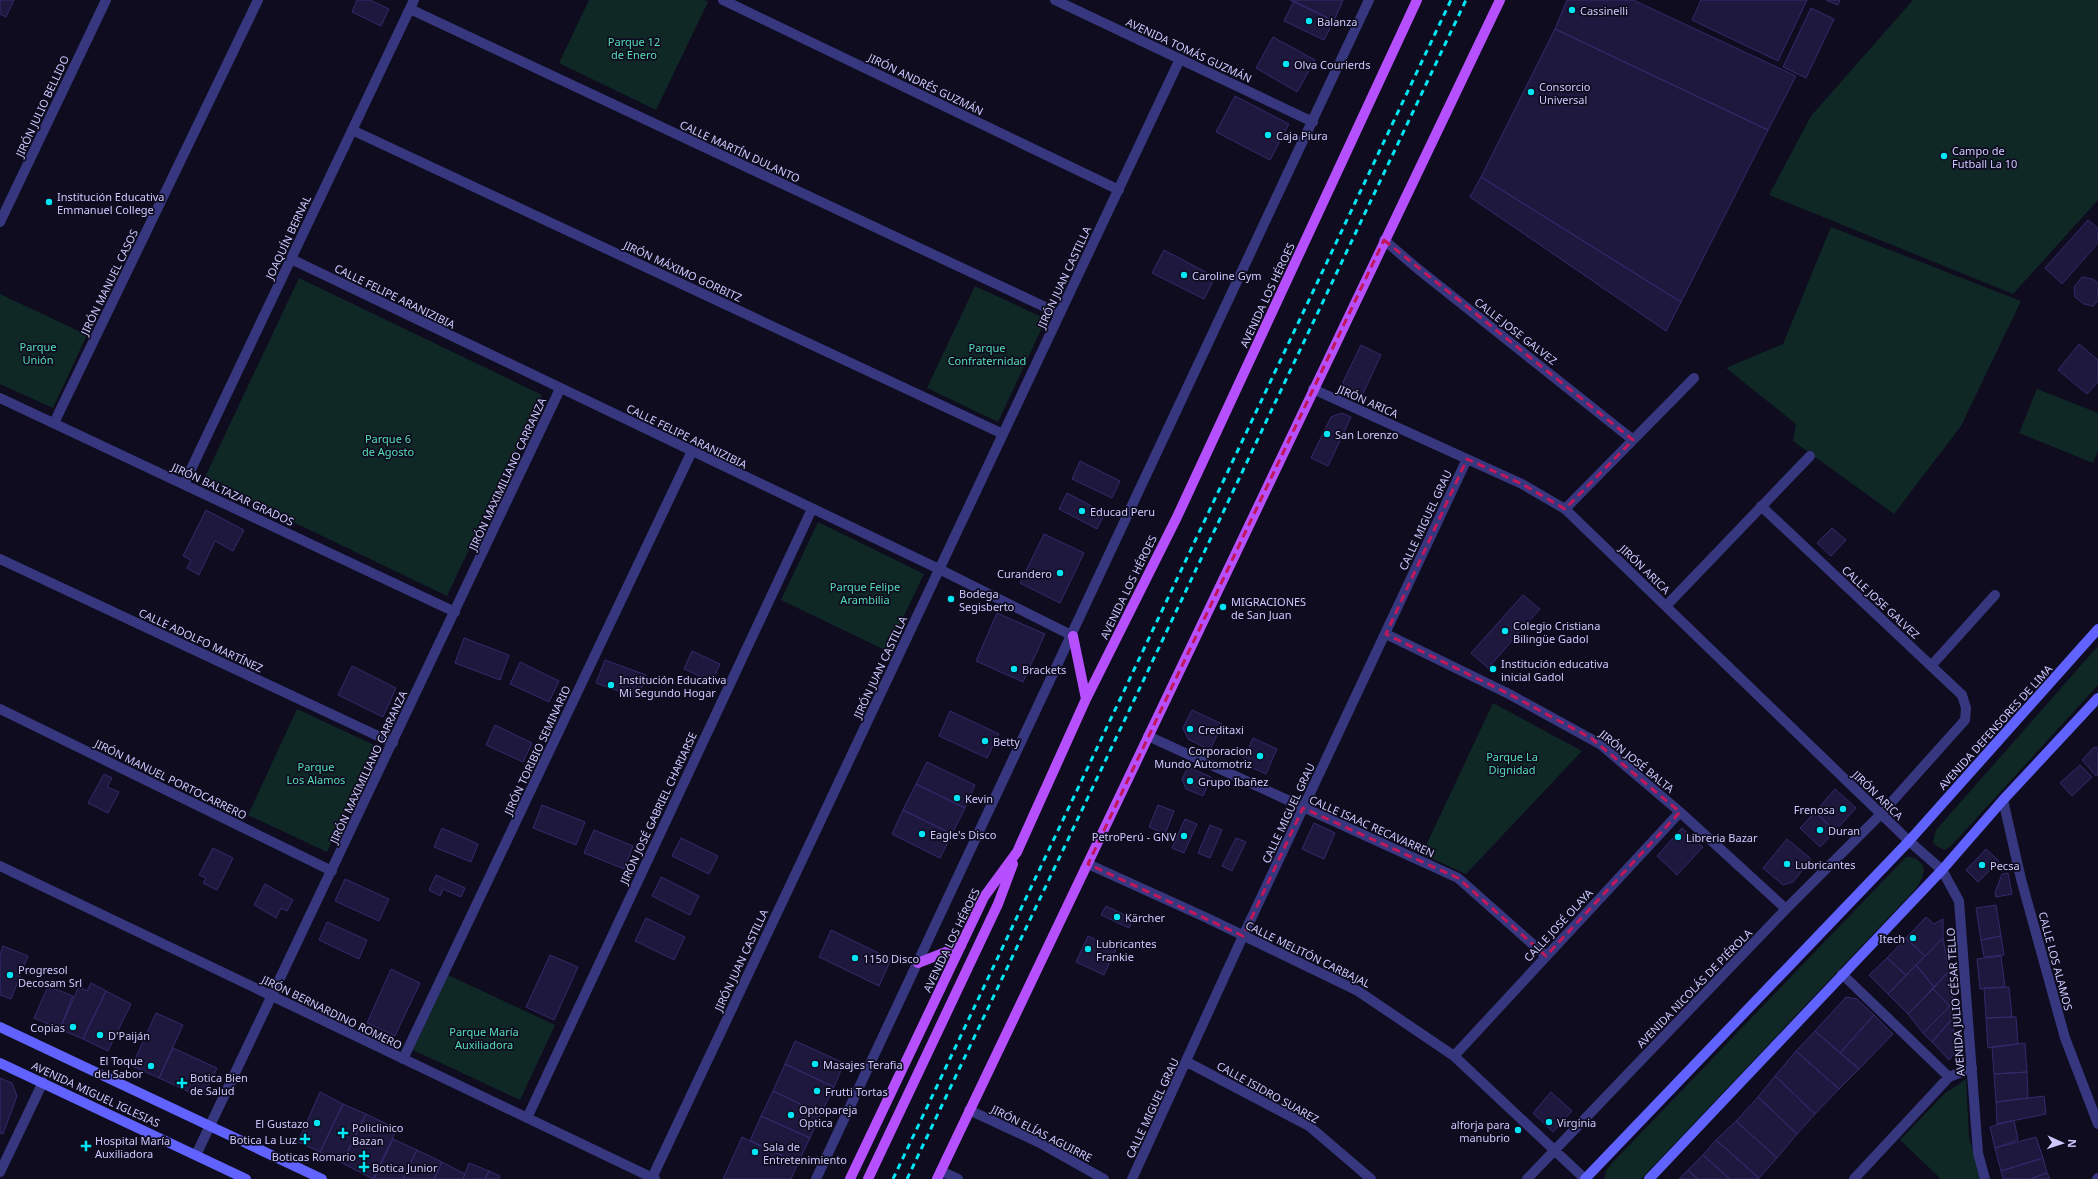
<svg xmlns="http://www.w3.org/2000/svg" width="2098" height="1179" viewBox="0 0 2098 1179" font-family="'Noto Sans',sans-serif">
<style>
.green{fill:#0f2826}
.building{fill:#1e183f;stroke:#342a6c}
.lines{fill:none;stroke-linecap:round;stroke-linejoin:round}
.minor{stroke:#36377e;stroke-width:10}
.tertiary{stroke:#36377e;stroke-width:10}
.secondary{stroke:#6063ff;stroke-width:10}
.primary{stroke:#b650ff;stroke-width:10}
.rail{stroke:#00e6f4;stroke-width:3;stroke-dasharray:6 5;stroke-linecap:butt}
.marked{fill:none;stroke:#c2185b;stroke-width:3;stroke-dasharray:8 5;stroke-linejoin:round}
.poi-dot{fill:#00e6f4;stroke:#0e0c1e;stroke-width:1.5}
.labels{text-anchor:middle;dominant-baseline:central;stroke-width:3.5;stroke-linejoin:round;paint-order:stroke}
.poi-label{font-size:11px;fill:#cdc9ff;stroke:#0e0c1e;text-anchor:start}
.park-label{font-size:11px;fill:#55dfb7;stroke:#0e0c1e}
.street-label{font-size:11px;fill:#cdc9ff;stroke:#0e0c1e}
</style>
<rect width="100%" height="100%" fill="#0e0c1e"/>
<path class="green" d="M589,0H704L708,2L656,110L559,63Z
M1913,0H2098V200L2013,294L1769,195L1811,116Z
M1831,227L2021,301L1961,426L1894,514L1793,441L1796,424L1726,368L1783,344Z
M299,278L542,395L447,596L204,479Z
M975,286L1046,319L998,422L927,388Z
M0,294L87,335L53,408L0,384Z
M2037,389L2098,413V451L2093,463L2019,433Z
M818,522L924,574L887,651L781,600Z
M2098,646V685L1952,845L1945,850L1936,846L1933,842L1936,830Z
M1493,703L1582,751L1466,874L1422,854Z
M297,709L376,746L327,852L248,815Z
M1906,857C1913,857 1916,858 1920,862C1931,872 1915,890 1908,897L1641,1179H1604L1606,1171L1613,1162Z
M448,975L555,1025L520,1100L413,1050Z
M1966,1079L1969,1137L1980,1179H1941L1900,1140L1944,1094Z"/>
<path class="building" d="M0,0H14L6,17L0,14Z
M357,0H370L389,9L381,26L352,12Z
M1290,0H1343L1334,21Z
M1567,0H1633L1796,76L1768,130L1555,29Z
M1701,0H1807L1778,61L1692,20Z
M1826,0H1840L1838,5Z
M1294,1L1334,21L1324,40L1284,21Z
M1811,8L1834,19L1806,78L1783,67Z
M1555,29L1768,130L1681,302L1481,177Z
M1273,37L1315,60L1297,92L1256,68Z
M1235,96L1289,124L1270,160L1216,132Z
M1481,177L1681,302L1666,331L1470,197Z
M2088,220L2098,228V243L2062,284L2045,268Z
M1164,250L1215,277L1204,299L1152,273Z
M2082,277L2093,279L2098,283V301L2093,306L2084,304L2075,297L2074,287Z
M2079,344L2098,360V382L2087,394L2058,370Z
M1361,345L1381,355L1361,398L1346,390L1343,382Z
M1342,413L1351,417L1328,466L1311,458L1331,417Z
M1080,461L1120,481L1112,498L1072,479Z
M1067,493L1105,513L1097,529L1059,509Z
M206,510L244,530L233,551L215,541L199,575L187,568L191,560L183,556Z
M1832,528L1846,540L1831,556L1817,543Z
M1044,534L1084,553L1060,603L1020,583Z
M1523,595L1540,609L1488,668L1471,653Z
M997,613L1045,634L1023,682L976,661Z
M464,638L509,655L500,680L455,663Z
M692,651L720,664L712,682L684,669Z
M605,660L646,675L638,698L596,683Z
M520,662L559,681L549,702L510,684Z
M352,666L396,688L383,717L338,695Z
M1192,710L1222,724L1210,750L1188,739L1183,728Z
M950,711L999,734L987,758L939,736Z
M495,725L532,743L523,762L486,745Z
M1253,738L1277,749L1266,774L1242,763Z
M2098,747V775L2096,776L2082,760L2093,748Z
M927,762L975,785L965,808L916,784Z
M2080,765L2092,777L2072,796L2060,783Z
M1188,767L1211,777L1203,796L1186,789L1182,779Z
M104,774L112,778L107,787L119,792L108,813L88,803Z
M916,784L965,808L952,834L903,810Z
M1835,789L1856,808L1835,831L1815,812Z
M542,805L585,822L576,845L533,828Z
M1158,805L1174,811L1165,834L1149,827Z
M903,810L952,834L940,858L892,834Z
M1815,812L1835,831L1820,847L1800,828Z
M1185,819L1197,824L1184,853L1172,848Z
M1314,823L1335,833L1324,859L1302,849Z
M1210,825L1222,830L1210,858L1198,853Z
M442,828L478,844L471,862L434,847Z
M1682,828L1703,847L1677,875L1657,856Z
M594,830L633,846L624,869L584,853Z
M681,838L718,856L709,874L672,856Z
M1236,838L1246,842L1232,871L1222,866Z
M1787,839L1811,859L1793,882L1783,885L1763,868Z
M213,848L233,858L217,890L203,883L206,878L199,875Z
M1986,849L1999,861L1978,882L1966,870Z
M2008,873L2012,894L1996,897L1995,893L2002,874Z
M436,875L465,888L461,897L443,889L440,896L429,890Z
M661,877L699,896L690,915L652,896Z
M345,879L389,899L379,921L335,901Z
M265,884L293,900L287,911L281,908L276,918L254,905Z
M1996,905L2001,936L1981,940L1976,908Z
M1106,906L1133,919L1129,928L1101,915Z
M1926,917L1934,924L1943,919V938L1925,956L1906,938Z
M646,918L685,937L674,960L635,941Z
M327,922L367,940L359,959L319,940Z
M831,930L891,959L879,986L819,957Z
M1088,936L1116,949L1104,975L1076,962Z
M2001,936L2004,955L1984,957L1981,940Z
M1906,938L1925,956L1906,975L1887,958Z
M1943,938L1949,971L1934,987L1916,965Z
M3,946L28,956L11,999L0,995V955Z
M550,955L578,967L554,1020L526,1007Z
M2001,956L2005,987L1980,989L1977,959Z
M1887,958L1906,975L1888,994L1869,975Z
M1916,965L1934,987L1908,1014L1888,994Z
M391,969L420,983L395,1036L367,1023Z
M1949,971L1953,1001L1950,1006L1933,989Z
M91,983L106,991L83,1039L60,1029L79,986L87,991Z
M48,986L73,996L60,1029L34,1018Z
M2009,987L2012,1017L1986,1018L1984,988Z
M1933,989L1950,1006L1923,1033L1908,1014Z
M106,991L131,1004L108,1051L83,1039Z
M1846,997L1857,999L1874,1015L1840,1053L1815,1031Z
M1950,1006L1952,1019L1932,1042L1923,1033Z
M156,1013L183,1025L159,1078L132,1066Z
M1874,1015L1893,1034L1859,1069L1840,1053Z
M2012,1017H2016L2018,1044L1988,1048L1986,1018Z
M1952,1019L1957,1049L1949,1060L1932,1042Z
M1815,1031L1859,1069L1839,1089L1796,1051Z
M795,1041L844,1063L834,1087L785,1064Z
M2025,1043L2027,1072L1994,1074L1992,1047Z
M173,1048L217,1068L205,1094L196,1095L159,1078Z
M1796,1051L1839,1089L1815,1114L1775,1076Z
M785,1064L834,1087L821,1114L773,1091Z
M2027,1072L2028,1098L1996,1102L1994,1074Z
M1775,1076L1815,1114L1797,1134L1758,1097Z
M0,1078L12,1083L17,1096L3,1134L0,1133Z
M773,1091L821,1114L810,1138L761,1116Z
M320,1092L343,1104L320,1152L298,1142Z
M1551,1092L1572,1111L1553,1132L1533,1113Z
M2044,1096L2046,1114L1997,1124L1996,1102Z
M1758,1097L1797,1134L1777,1158L1736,1121Z
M343,1104L366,1114L342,1163L320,1152Z
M366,1114L397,1129L373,1179L342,1163Z
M761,1116L810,1138L798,1163L750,1141Z
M2014,1120L2018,1140L1995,1148L1990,1127Z
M1736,1121L1777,1158L1759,1178L1716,1140Z
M742,1137L798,1163L791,1179H723Z
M2036,1137L2043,1158L2001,1171L1995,1148Z
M393,1139L417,1150L403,1179H374Z
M1716,1140L1759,1178L1758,1179H1730L1703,1155Z
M417,1150L442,1162L434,1179H403Z
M1703,1155L1730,1179H1698L1688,1170Z
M2043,1158L2047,1173L2030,1179H2003L2001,1171Z
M442,1162L465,1174L463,1179H434Z
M469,1163L489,1171L485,1179H463Z
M1688,1170L1698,1179H1679Z
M489,1171L500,1176L499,1179H485Z
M2047,1173L2050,1179H2030Z"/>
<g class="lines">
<path class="minor" d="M723,0L1119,190
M410,9L1060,314
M352,130L1003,434
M0,222L106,0
M1384,240L1418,269L1633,440
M291,259L939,569L1073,636
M1313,389L1522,484L1565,509L1909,841
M0,398L455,612
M54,423L258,0
M184,484L414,0
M1565,509L1694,378
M0,559L393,743
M1666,606L1810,456
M1386,634L1509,694L1600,744L1680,812L1786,909
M1931,666L1995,595
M0,709L332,871
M1148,736L1458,878L1546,956
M2003,800L2021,879L2065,1038L2098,1124
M1088,864L1207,918L1358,991L1454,1056L1585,1179
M0,866L655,1179
M1842,974L1949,1077
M1454,1056L1680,812
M403,1059L692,451
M1187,1062L1309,1126L1371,1179
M969,1110L1040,1143L1104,1179
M527,1118L812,509
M196,1155L560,389
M941,1171L958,1179
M0,1172L43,1082
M652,1178L1180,59
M1132,1179L1243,936L1467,459
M1527,1179L1786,909L1880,815L1965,720L1966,708L1962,695L1761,506
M1854,1179L1949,1077L1972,1068
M2097,1179L2098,1178"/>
<path class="tertiary" d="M1055,0L1313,122
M1909,841L1942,870L1959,901L1978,1153L1985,1179
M816,1179C1001,786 1185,393 1369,0"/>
<path class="secondary" d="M0,1027L322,1179
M0,1063L246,1179
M1585,1179L1909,841L2098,629
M1649,1179L1942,870L2003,800L2098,698"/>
<path class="primary" d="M1073,636L1086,699
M918,963L961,946
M850,1179L984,897L1017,852L1086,699L1177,517L1417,0
M868,1179L998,904L1013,864
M937,1179L1500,0"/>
<path class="rail" d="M893,1179L1451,0
M907,1179L1466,0"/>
</g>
<path class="marked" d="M1384,240L1633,440L1565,509L1522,484L1467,459L1386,634L1509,694L1591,738L1680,812L1546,956L1458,878L1303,808L1243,936L1088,864Z"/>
<g class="poi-dot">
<circle cx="1572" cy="10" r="4"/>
<circle cx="1309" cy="21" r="4"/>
<circle cx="1286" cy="64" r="4"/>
<circle cx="1531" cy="92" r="4"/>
<circle cx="1268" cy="135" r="4"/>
<circle cx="1944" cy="156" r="4"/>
<circle cx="49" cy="202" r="4"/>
<circle cx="1184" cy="275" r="4"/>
<circle cx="1327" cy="434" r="4"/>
<circle cx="1082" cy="511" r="4"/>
<circle cx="1060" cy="573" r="4"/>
<circle cx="951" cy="599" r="4"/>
<circle cx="1223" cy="607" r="4"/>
<circle cx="1505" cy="631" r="4"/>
<circle cx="1014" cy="669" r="4"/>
<circle cx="1493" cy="669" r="4"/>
<circle cx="611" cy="685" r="4"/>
<circle cx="1190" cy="729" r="4"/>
<circle cx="985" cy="741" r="4"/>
<circle cx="1260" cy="756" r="4"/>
<circle cx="1190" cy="781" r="4"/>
<circle cx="957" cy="798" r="4"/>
<circle cx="1843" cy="809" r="4"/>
<circle cx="1820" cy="830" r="4"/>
<circle cx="922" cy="834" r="4"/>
<circle cx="1184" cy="836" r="4"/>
<circle cx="1678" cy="837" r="4"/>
<circle cx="1787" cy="864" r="4"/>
<circle cx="1982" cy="865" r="4"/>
<circle cx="1117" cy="917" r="4"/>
<circle cx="1913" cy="938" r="4"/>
<circle cx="1088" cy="949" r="4"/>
<circle cx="855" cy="958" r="4"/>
<circle cx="10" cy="975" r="4"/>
<circle cx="73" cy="1027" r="4"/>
<circle cx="100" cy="1035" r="4"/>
<circle cx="815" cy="1064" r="4"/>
<circle cx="151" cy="1066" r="4"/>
<path d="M180 1077h4v4h4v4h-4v4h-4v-4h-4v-4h4z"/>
<circle cx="817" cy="1091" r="4"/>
<circle cx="791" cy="1115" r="4"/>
<circle cx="1549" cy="1122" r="4"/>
<circle cx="317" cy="1123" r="4"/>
<circle cx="1518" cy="1130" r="4"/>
<path d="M341 1127h4v4h4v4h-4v4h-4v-4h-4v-4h4z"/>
<path d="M303 1133h4v4h4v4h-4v4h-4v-4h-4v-4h4z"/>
<path d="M84 1140h4v4h4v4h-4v4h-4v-4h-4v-4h4z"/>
<circle cx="755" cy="1152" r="4"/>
<path d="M362 1150h4v4h4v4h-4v4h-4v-4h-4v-4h4z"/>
<path d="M362 1161h4v4h4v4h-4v4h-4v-4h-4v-4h4z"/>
</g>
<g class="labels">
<g class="poi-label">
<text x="1580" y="10">Cassinelli</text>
<text x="1317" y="21">Balanza</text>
<text x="1294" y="64">Olva Courierds</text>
<text x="1539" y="86">Consorcio<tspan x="1539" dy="13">Universal</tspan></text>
<text x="1276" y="135">Caja Piura</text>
<text x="1952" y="150">Campo de<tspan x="1952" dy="13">Futball La 10</tspan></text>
<text x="57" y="196">Institución Educativa<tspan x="57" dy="13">Emmanuel College</tspan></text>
<text x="1192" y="275">Caroline Gym</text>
<text x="1335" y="434">San Lorenzo</text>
<text x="1090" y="511">Educad Peru</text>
<text x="1052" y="573" text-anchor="end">Curandero</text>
<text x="959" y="593">Bodega<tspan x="959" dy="13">Segisberto</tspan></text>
<text x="1231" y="601">MIGRACIONES<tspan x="1231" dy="13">de San Juan</tspan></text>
<text x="1513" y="625">Colegio Cristiana<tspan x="1513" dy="13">Bilingüe Gadol</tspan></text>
<text x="1501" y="663">Institución educativa<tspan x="1501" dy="13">inicial Gadol</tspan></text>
<text x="1022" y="669">Brackets</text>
<text x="619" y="679">Institución Educativa<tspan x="619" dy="13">Mi Segundo Hogar</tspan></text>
<text x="1198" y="729">Creditaxi</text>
<text x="993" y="741">Betty</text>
<text x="1252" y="750" text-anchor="end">Corporacion<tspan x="1252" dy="13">Mundo Automotriz</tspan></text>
<text x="1198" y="781">Grupo Ibañez</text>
<text x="965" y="798">Kevin</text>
<text x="1835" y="809" text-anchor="end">Frenosa</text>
<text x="1828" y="830">Duran</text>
<text x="930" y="834">Eagle's Disco</text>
<text x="1176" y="836" text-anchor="end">PetroPerú - GNV</text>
<text x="1686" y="837">Libreria Bazar</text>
<text x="1795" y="864">Lubricantes</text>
<text x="1990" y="865">Pecsa</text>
<text x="1125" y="917">Kärcher</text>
<text x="1905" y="938" text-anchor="end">Itech</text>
<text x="1096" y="943">Lubricantes<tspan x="1096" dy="13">Frankie</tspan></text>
<text x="863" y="958">1150 Disco</text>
<text x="18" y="969">Progresol<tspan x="18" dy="13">Decosam Srl</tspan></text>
<text x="65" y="1027" text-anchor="end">Copias</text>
<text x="108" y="1035">D'Paiján</text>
<text x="143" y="1060" text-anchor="end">El Toque<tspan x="143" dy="13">del Sabor</tspan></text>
<text x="823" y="1064">Masajes Terafia</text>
<text x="190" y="1077">Botica Bien<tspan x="190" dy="13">de Salud</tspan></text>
<text x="825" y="1091">Frutti Tortas</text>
<text x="799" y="1109">Optopareja<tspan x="799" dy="13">Optica</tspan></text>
<text x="1557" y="1122">Virginia</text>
<text x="309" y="1123" text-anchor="end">El Gustazo</text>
<text x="1510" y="1124" text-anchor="end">alforja para<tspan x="1510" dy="13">manubrio</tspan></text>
<text x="352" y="1127">Policlinico<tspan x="352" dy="13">Bazan</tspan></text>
<text x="297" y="1139" text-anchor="end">Botica La Luz</text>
<text x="95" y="1140">Hospital María<tspan x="95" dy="13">Auxiliadora</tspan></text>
<text x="763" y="1146">Sala de<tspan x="763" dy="13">Entretenimiento</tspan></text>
<text x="356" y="1156" text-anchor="end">Boticas Romario</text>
<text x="372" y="1167">Botica Junior</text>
</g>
<g class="park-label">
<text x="634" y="41">Parque 12<tspan x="634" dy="13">de Enero</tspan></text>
<text x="38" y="346">Parque<tspan x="38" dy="13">Unión</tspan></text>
<text x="987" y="347">Parque<tspan x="987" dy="13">Confraternidad</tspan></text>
<text x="388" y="438">Parque 6<tspan x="388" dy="13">de Agosto</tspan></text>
<text x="865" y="586">Parque Felipe<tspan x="865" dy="13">Arambilia</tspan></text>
<text x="1512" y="756">Parque La<tspan x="1512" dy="13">Dignidad</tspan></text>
<text x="316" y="766">Parque<tspan x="316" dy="13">Los Alamos</tspan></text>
<text x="484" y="1031">Parque María<tspan x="484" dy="13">Auxiliadora</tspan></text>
</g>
<g class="street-label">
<text transform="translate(1189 50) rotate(25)">AVENIDA TOMÁS GUZMÁN</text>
<text transform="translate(926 84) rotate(26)">JIRÓN ANDRÉS GUZMÁN</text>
<text transform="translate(42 106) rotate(-65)">JIRÓN JULIO BELLIDO</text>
<text transform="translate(740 151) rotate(25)">CALLE MARTÍN DULANTO</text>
<text transform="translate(288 237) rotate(-65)">JOAQUÍN BERNAL</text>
<text transform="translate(683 271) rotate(25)">JIRÓN MÁXIMO GORBITZ</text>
<text transform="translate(1064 277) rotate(-65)">JIRÓN JUAN CASTILLA</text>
<text transform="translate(109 282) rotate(-64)">JIRÓN MANUEL CASOS</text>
<text transform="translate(1267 295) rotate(-65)">AVENIDA LOS HÉROES</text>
<text transform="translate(395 296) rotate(26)">CALLE FELIPE ARANIZIBIA</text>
<text transform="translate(1516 331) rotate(38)">CALLE JOSE GALVEZ</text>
<text transform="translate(1368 401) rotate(24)">JIRÓN ARICA</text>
<text transform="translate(687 436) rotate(26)">CALLE FELIPE ARANIZIBIA</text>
<text transform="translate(507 474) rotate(-65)">JIRÓN MAXIMILIANO CARRANZA</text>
<text transform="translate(233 494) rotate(25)">JIRÓN BALTAZAR GRADOS</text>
<text transform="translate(1425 520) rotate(-65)">CALLE MIGUEL GRAU</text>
<text transform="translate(1645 569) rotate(44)">JIRÓN ARICA</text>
<text transform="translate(1128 587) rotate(-64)">AVENIDA LOS HÉROES</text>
<text transform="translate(1881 602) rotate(43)">CALLE JOSE GALVEZ</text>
<text transform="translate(201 640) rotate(25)">CALLE ADOLFO MARTÍNEZ</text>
<text transform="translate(880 667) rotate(-65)">JIRÓN JUAN CASTILLA</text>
<text transform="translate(1995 727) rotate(-48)">AVENIDA DEFENSORES DE LIMA</text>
<text transform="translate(537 750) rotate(-65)">JIRÓN TORIBIO SEMINARIO</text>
<text transform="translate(1637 761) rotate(39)">JIRÓN JOSÉ BALTA</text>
<text transform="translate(368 767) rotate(-65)">JIRÓN MAXIMILIANO CARRANZA</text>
<text transform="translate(171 779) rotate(26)">JIRÓN MANUEL PORTOCARRERO</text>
<text transform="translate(1878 795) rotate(44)">JIRÓN ARICA</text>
<text transform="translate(658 808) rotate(-65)">JIRÓN JOSÉ GABRIEL CHARIARSE</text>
<text transform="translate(1288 813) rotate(-65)">CALLE MIGUEL GRAU</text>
<text transform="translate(1372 826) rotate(24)">CALLE ISAAC RECAVARREN</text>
<text transform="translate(1558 925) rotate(-47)">CALLE JOSÉ OLAYA</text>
<text transform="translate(951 940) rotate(-64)">AVENIDA LOS HÉROES</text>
<text transform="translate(1308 954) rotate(26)">CALLE MELITÓN CARBAJAL</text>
<text transform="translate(741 960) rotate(-65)">JIRÓN JUAN CASTILLA</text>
<text transform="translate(2056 961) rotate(75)">CALLE LOS ALAMOS</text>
<text transform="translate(1694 988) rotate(-46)">AVENIDA NICOLÁS DE PIÉROLA</text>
<text transform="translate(1955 1002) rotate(-94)">AVENIDA JULIO CÉSAR TELLO</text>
<text transform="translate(332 1012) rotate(26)">JIRÓN BERNARDINO ROMERO</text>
<text transform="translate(1268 1092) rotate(29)">CALLE ISIDRO SUAREZ</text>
<text transform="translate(96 1094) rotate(25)">AVENIDA MIGUEL IGLESIAS</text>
<text transform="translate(1152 1108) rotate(-65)">CALLE MIGUEL GRAU</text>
<text transform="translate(1042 1133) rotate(27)">JIRÓN ELÍAS AGUIRRE</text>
</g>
</g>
<g transform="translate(2062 1143) rotate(93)" stroke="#0e0c1e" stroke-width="3" paint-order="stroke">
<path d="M0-3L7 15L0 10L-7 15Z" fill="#cdc9ff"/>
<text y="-6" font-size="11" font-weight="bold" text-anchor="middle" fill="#cdc9ff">N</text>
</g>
</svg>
